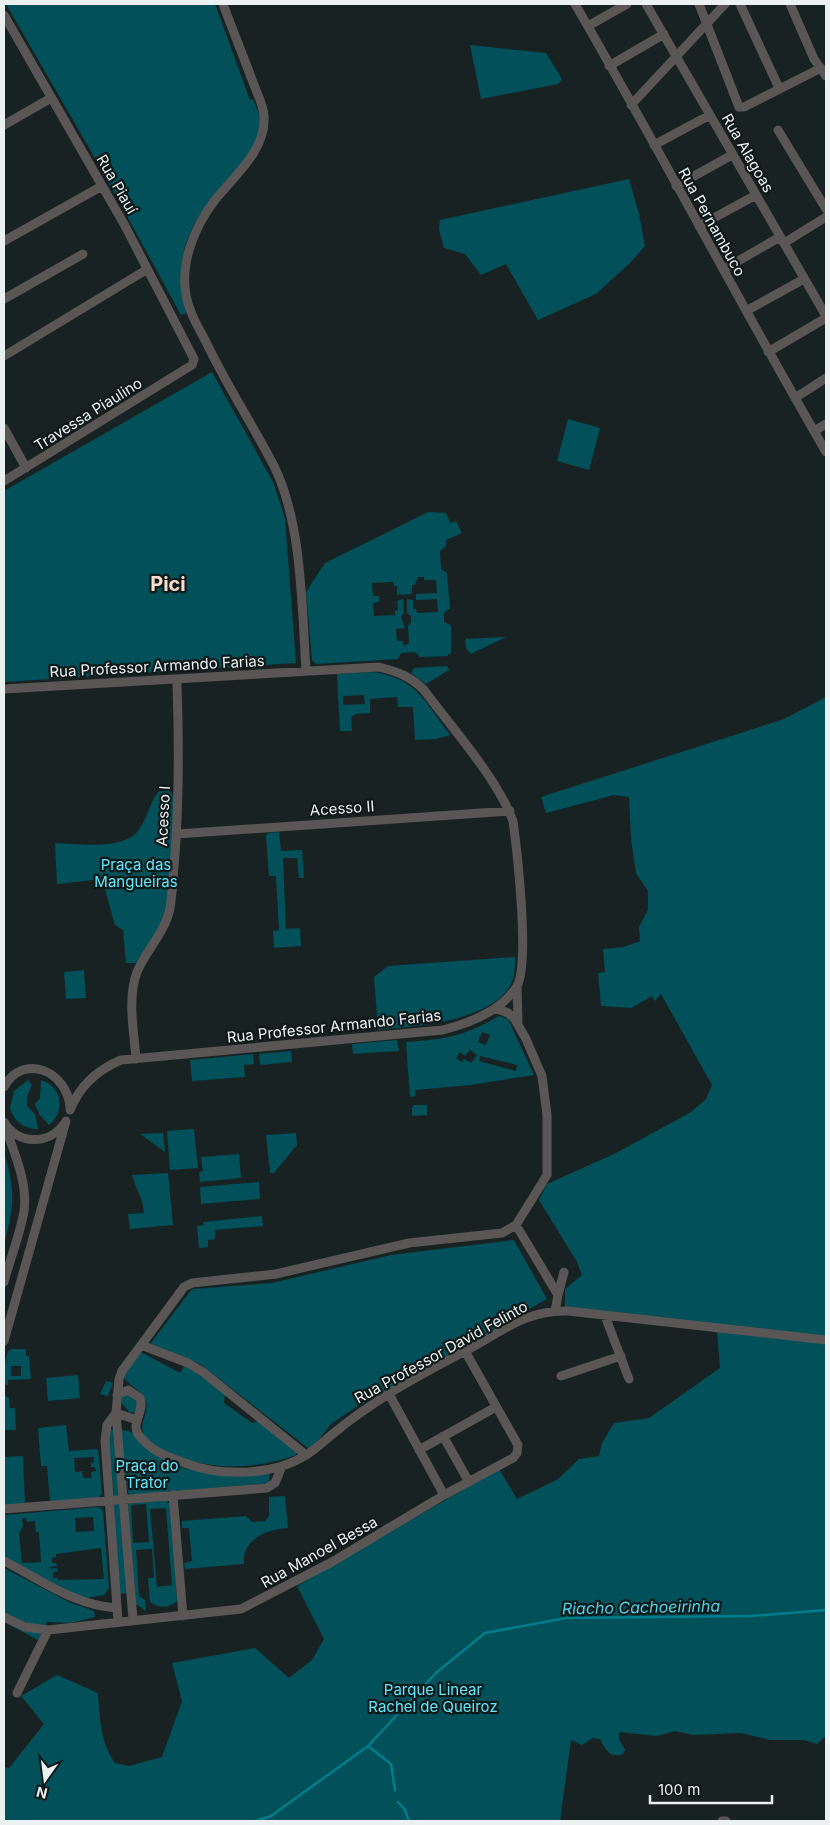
<svg xmlns="http://www.w3.org/2000/svg" width="830" height="1825" viewBox="0 0 830 1825" font-family="Inter,sans-serif">
<style>
.green{fill:#025059;fill-rule:evenodd}
.lines{fill:none;stroke-linecap:round;stroke-linejoin:round}
.stream{stroke:#007e8b;stroke-width:2.5}
.minor{stroke:#5a5655;stroke-width:9}
.labels{text-anchor:middle;dominant-baseline:central;stroke-width:4.5;stroke-linejoin:round;paint-order:stroke}
.street-label{font-size:15px;fill:#ebf1f1;stroke:#10191a}
.park-label{font-size:15px;fill:#63e7fa;stroke:#10191a}
.water-label{font-size:16px;font-style:italic;fill:#4dd5e7;stroke:#10191a}
.district-label{font-size:20px;font-weight:bold;fill:#fadccc;stroke:#10191a}
</style>
<rect width="100%" height="100%" fill="#192223"/>
<path class="green" d="M6,4H215L250,100L253,99C255,105 259,112 260,118C266,153 210,194 195,223C179,251 178,283 186,313L181,315L103,172Z
M470,45L546,53L562,79L558,84L481,99Z
M629,179L639,214L645,246L629,264L596,294L538,320L506,264L481,275L465,254L444,248L439,229L440,220Z
M212,372L273,482L285,518L296,663L4,682V491Z
M568,419L600,428L589,470L557,461Z
M428,512L446,513L450,523L456,521L462,533L446,540V546L440,551L441,569L447,573L450,608L444,613V622L451,625V653L447,656L420,657L415,652L401,653L398,659L316,664L312,660L306,592L325,563ZM418,577H424V580H436L437,593L416,594V600L437,599L438,612L417,613L416,609H413V600L407,599V613L411,616V622L408,626L409,643L404,646L403,641H397L396,629L405,628L401,617L404,613L403,599L397,601L398,610L395,611V615L374,616L373,603L379,602V596H373L372,583L393,582L394,586H397V595L412,594V585H415Z
M506,637L471,654L466,648L465,639Z
M447,666L449,670L426,684L411,673L414,668Z
M373,672C418,679 424,701 450,735L436,739L415,740L413,707H398L397,697L370,699V713L356,714L351,717L352,731H340L337,674ZM364,695L365,704L343,705V696Z
M826,697V1736L817,1744L804,1740H770L741,1733L693,1735L675,1731L657,1736L619,1732V1739L625,1750L623,1754C610,1759 605,1749 600,1739L593,1738L582,1745L571,1740L560,1821H4V1767L9,1768L44,1724L21,1696L57,1675L98,1693C100,1720 100,1741 115,1763L129,1766L162,1757L182,1701L172,1663L255,1648L289,1678L312,1660L324,1639L297,1586L499,1469L517,1499L558,1479L579,1459L599,1456L602,1443L614,1423L649,1418L720,1368L717,1332L565,1307V1289L582,1275L577,1262L539,1200L547,1184L616,1153L691,1112L706,1099L712,1085L661,994L655,1001L652,996L631,1008L601,1006L598,973L605,972L603,949L624,947L640,941L639,927L648,910V891L636,873L631,839L629,797L614,795L546,813L541,797L784,719Z
M159,791H169L175,797C173,837 176,882 162,920C156,936 146,949 136,963H126L123,930L115,925L104,886L93,880L57,884L55,843C76,844 122,850 137,832C147,820 149,803 159,791Z
M279,832L281,851L302,850L304,878H299L297,858H283L286,929L300,928L301,946L274,948L273,931L279,930L276,876H269L266,836L268,833Z
M515,957C515,967 515,978 510,986C488,1022 415,1026 378,1030L374,977L388,966Z
M84,970L86,998L66,999L64,972Z
M499,1016L508,1019L534,1075L470,1085L415,1090V1096L410,1097L406,1042C446,1039 465,1036 499,1016ZM482,1032L490,1035L486,1045L478,1042ZM470,1050L477,1055L471,1063L464,1059L462,1062L456,1058L460,1052L465,1056ZM480,1056L517,1065L516,1071L479,1061Z
M397,1040L399,1051L353,1054L352,1044Z
M291,1051L292,1062L260,1065L259,1054Z
M253,1054L254,1064L244,1065L245,1077L192,1081L190,1060Z
M28,1080L32,1085L27,1096V1106L35,1114L38,1129C23,1129 14,1121 10,1108L14,1091Z
M41,1080C62,1086 66,1111 49,1125L39,1114L35,1104L40,1098Z
M414,1105H427V1115L412,1116V1108Z
M194,1129L198,1168L170,1170L167,1131Z
M163,1133L165,1152L140,1134Z
M296,1133L297,1145L274,1173H270L266,1135Z
M4,1152C16,1194 14,1204 4,1245Z
M239,1154L241,1178L200,1182L199,1172L203,1171L201,1157Z
M168,1173L173,1225L130,1229L128,1214L144,1213C143,1198 136,1189 132,1175Z
M259,1182L260,1199L201,1204L200,1187Z
M262,1216L263,1226L215,1230V1239L208,1240V1247L199,1248L197,1226L204,1225L203,1222Z
M514,1240L547,1299L356,1407L331,1424L316,1443L308,1448L200,1364L150,1344L192,1289L272,1283L391,1255Z
M12,1349H26V1356H29L31,1379L8,1380V1385L4,1384V1366L8,1351ZM11,1366H21V1376H11Z
M141,1352L180,1373L185,1365L225,1393L224,1403L252,1423L259,1421L296,1451V1455C255,1469 217,1471 176,1456C165,1452 154,1447 146,1438C136,1425 150,1414 146,1401C143,1390 128,1386 123,1376Z
M78,1375L80,1398L48,1401L46,1378Z
M106,1381L113,1383L108,1396L100,1394Z
M126,1393L138,1402L135,1413L129,1412L122,1403V1395Z
M4,1395L9,1398L10,1408H15L16,1430H4Z
M66,1425L69,1451L98,1449L102,1493L99,1497L50,1502L47,1466H41L38,1428ZM94,1457V1462L91,1463V1467H95L96,1471L91,1472L92,1478H83L82,1472L85,1471L75,1472L74,1458Z
M111,1429L113,1430L119,1495L114,1496L107,1431Z
M124,1430C140,1433 149,1450 161,1458C192,1478 234,1472 269,1473L270,1483L130,1495L128,1493L120,1432Z
M23,1456L25,1504L4,1506V1457Z
M285,1496L288,1528C267,1529 242,1539 244,1564L185,1569L184,1563L192,1561L189,1528H182V1521L246,1516L252,1522L265,1521L269,1516V1497Z
M165,1500L171,1505L177,1601C169,1608 159,1609 150,1602L148,1578H154L152,1549L136,1550L139,1596L145,1600L146,1611L136,1604L128,1505L130,1502ZM146,1504L149,1542L133,1543L131,1505ZM166,1508L172,1585L157,1587L150,1509Z
M119,1504L128,1593L119,1594L114,1505Z
M98,1507L103,1510L109,1588L104,1595L87,1598L74,1595L4,1557V1515ZM93,1517L94,1531L76,1532L75,1518ZM26,1518L27,1522L35,1521L36,1532H39L41,1562L22,1563L19,1534L23,1526L22,1519ZM101,1548L104,1579L58,1580V1578H53V1572H57V1568L51,1569L50,1567L57,1566L56,1563H52V1558L56,1557V1554Z
M4,1568L71,1603L94,1611L95,1617L71,1623L47,1622L38,1640L4,1622Z"/>
<g class="lines">
<path class="stream" d="M368,1746L391,1764L395,1790
M398,1802L405,1810L409,1821
M256,1821L271,1816L368,1746L437,1672L485,1633L566,1618L752,1616L826,1610"/>
<path class="minor" d="M223,4C233,31 244,58 254,85C258,95 264,107 264,117C266,151 233,177 215,200C195,226 180,262 186,295C189,313 199,328 207,344C227,386 253,425 274,466C302,522 302,609 306,671
M575,4C661,152 740,304 826,452
M646,4L826,316
M699,4L739,107H744L821,68
M740,4L779,88
M790,4L814,59L826,76
M4,15L124,224L194,359L192,365L4,481
M588,26L627,4
M609,66L664,34
M631,105L725,4
M4,125L51,98
M778,130L826,209
M654,145L710,115
M676,186L732,155
M699,226L756,195
M4,241L102,186
M784,243L826,217
M724,269L780,237
M4,299L83,254
M746,311L804,279
M768,352L826,318
M4,356L146,270
M795,398L826,378
M4,428L26,468
M814,431L826,424
M4,689L379,667C398,672 410,676 424,690C452,728 497,778 513,821C517,850 530,963 517,986C502,1011 470,1023 443,1030L121,1060C97,1070 80,1085 70,1110
M177,834L510,811
M517,986L518,1021
M136,1059C134,1031 127,999 137,972C146,950 165,933 170,908C173,891 173,873 175,855C179,799 179,741 177,684
M4,1087C23,1052 67,1071 70,1107
M4,1122C18,1145 49,1145 64,1124
M516,1225L558,1295L555,1311
M4,1282C10,1259 20,1235 24,1211C28,1183 14,1152 5,1126
M558,1295L564,1272
M605,1316L629,1379
M4,1341L66,1121
M141,1345L188,1363L203,1372L306,1455
M561,1376L621,1356
M389,1394L444,1495
M117,1395L128,1390L140,1398C145,1411 131,1423 138,1434C149,1450 167,1457 185,1463C221,1477 273,1476 306,1455C318,1448 328,1437 339,1429C353,1417 369,1407 385,1396C415,1377 447,1361 478,1344C509,1326 531,1310 568,1311L826,1340
M116,1413L107,1425L105,1441L118,1621
M116,1413L137,1420
M443,1436L469,1482
M419,1450L496,1407
M173,1495L183,1616
M4,1509L267,1488L275,1483L282,1466
M4,1561C40,1579 75,1606 117,1608
M4,1617L25,1627L48,1630L241,1609L332,1562L444,1495L513,1458L517,1453L518,1445L465,1351
M133,1619L116,1413L119,1379L122,1371L184,1287L192,1283L276,1274L409,1243L502,1233L516,1225L547,1175V1115L542,1076L526,1039L514,1018L508,1013L495,1008
M17,1693L48,1630
M722,1821H726"/>
</g>
<g class="labels">
<g class="street-label">
<text transform="translate(748 153) rotate(60)">Rua Alagoas</text>
<text transform="translate(117 184) rotate(60)">Rua Piauí</text>
<text transform="translate(712 222) rotate(61)">Rua Pernambuco</text>
<text transform="translate(88 414) rotate(-32)">Travessa Piaulino</text>
<text transform="translate(157 666) rotate(-3)">Rua Professor Armando Farias</text>
<text transform="translate(342 808) rotate(-4)">Acesso II</text>
<text transform="translate(163 816) rotate(-87)">Acesso I</text>
<text transform="translate(334 1026) rotate(-6)">Rua Professor Armando Farias</text>
<text transform="translate(441 1352) rotate(-29)">Rua Professor David Felinto</text>
<text transform="translate(319 1552) rotate(-29)">Rua Manoel Bessa</text>
</g>
<g class="park-label">
<text x="136" y="864">Praça das<tspan x="136" dy="17">Mangueiras</tspan></text>
<text x="147" y="1465">Praça do<tspan x="147" dy="17">Trator</tspan></text>
<text x="433" y="1689">Parque Linear<tspan x="433" dy="17">Rachel de Queiroz</tspan></text>
</g>
<g class="water-label">
<text transform="translate(641 1607) rotate(-1)">Riacho Cachoeirinha</text>
</g>
<g class="district-label">
<text x="168" y="584">Pici</text>
</g>
</g>
<rect width="830" height="1825" fill="none" stroke="#ebf1f1" stroke-width="10"/>
<g transform="translate(45 1780) rotate(194)" stroke="#10191a" stroke-width="4" paint-order="stroke">
<path d="M0-4L9 19L0 12L-9 19Z" fill="#ebf1f1"/>
<text y="-8" font-size="14" font-weight="bold" text-anchor="middle" fill="#ebf1f1">N</text>
</g>
<path d="M650 1795v8h122v-8" fill="none" stroke="#ebf1f1" stroke-width="2.5"/>
<text x="658" y="1795" font-size="15" fill="#ebf1f1" stroke="#10191a" stroke-width="4" paint-order="stroke">100 m</text>
</svg>
